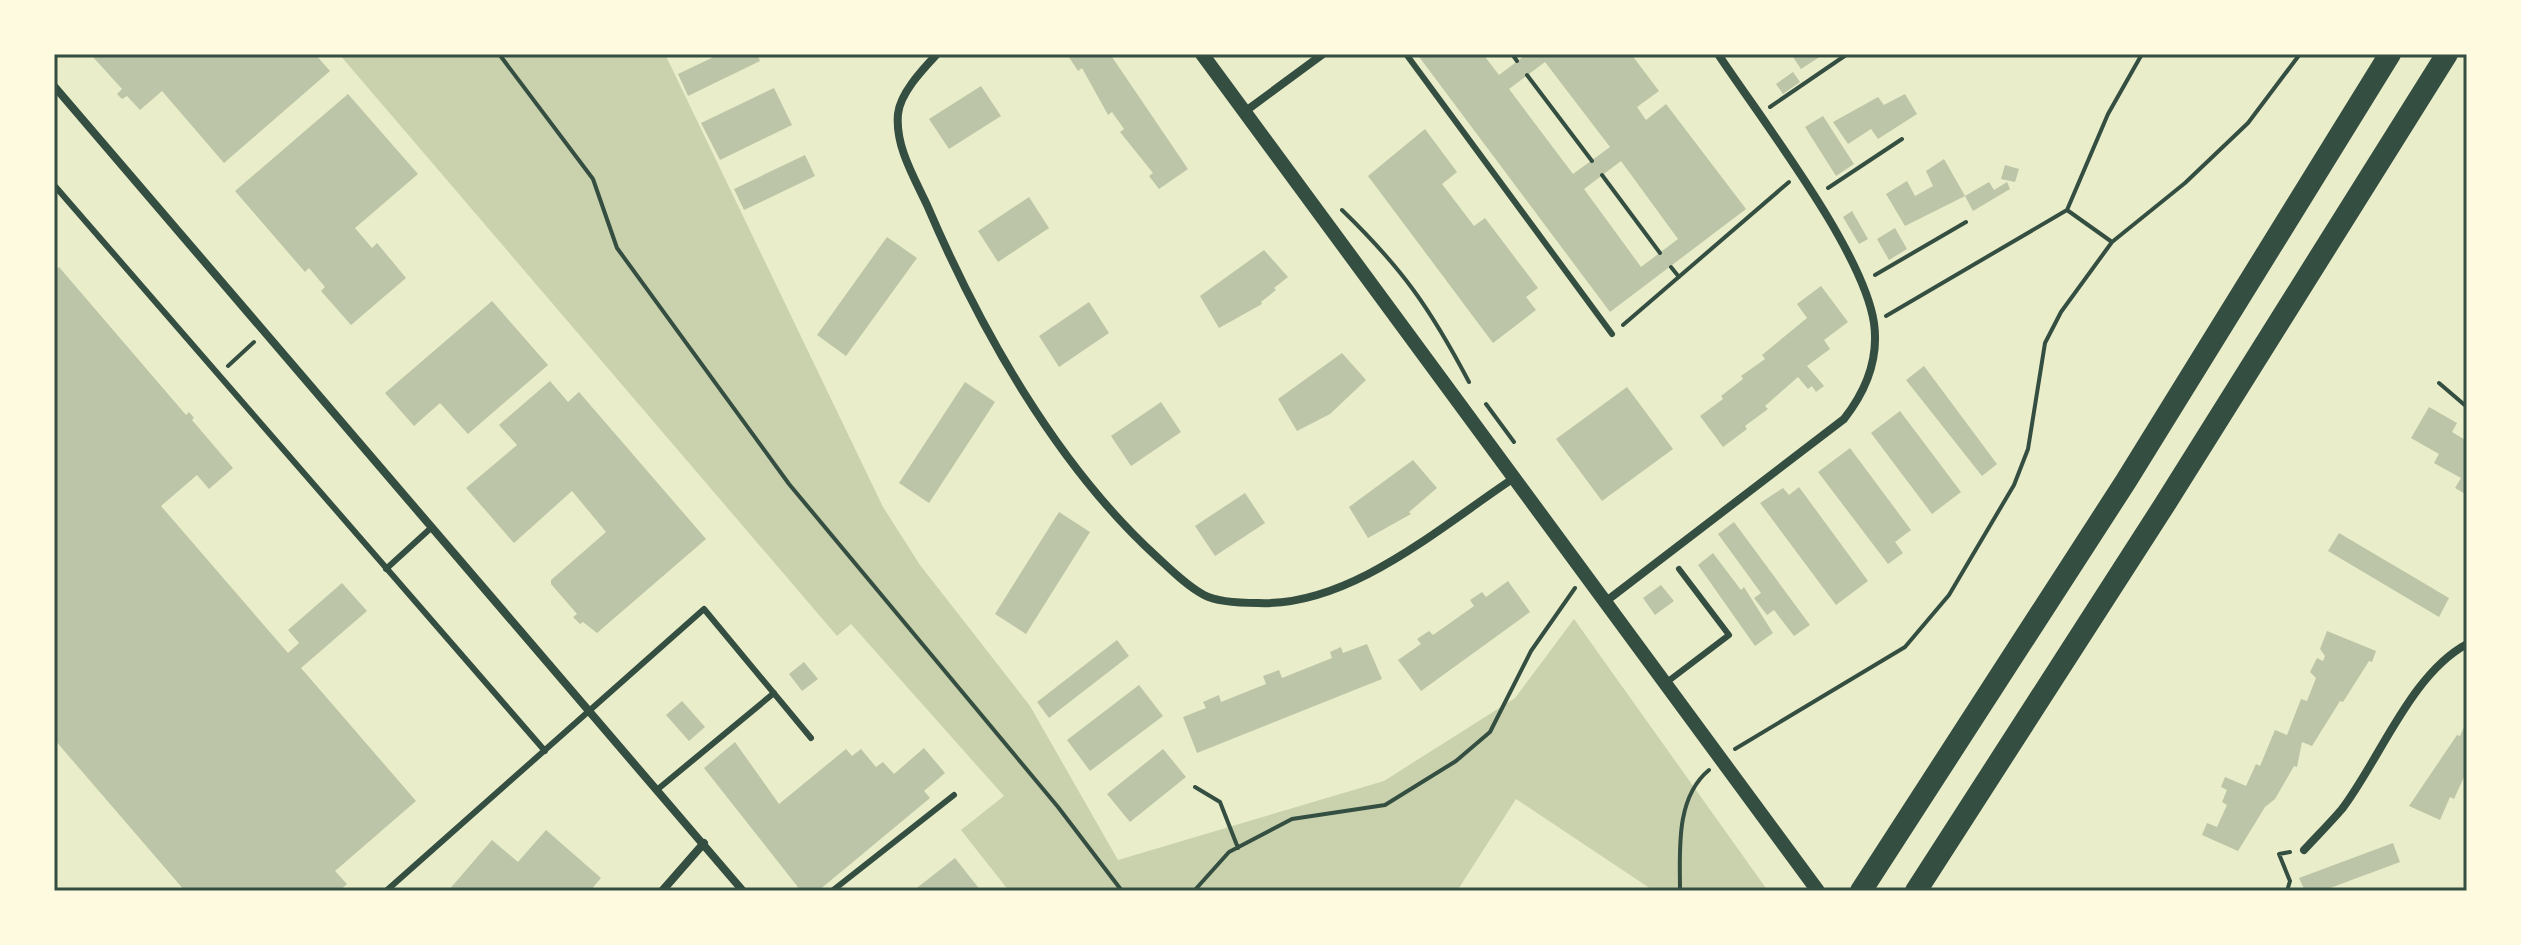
<svg xmlns="http://www.w3.org/2000/svg" width="2521" height="945" viewBox="0 0 2521 945" font-family="'Exo 2',sans-serif">
<style>
.green{fill:#cad2ad}
.building{fill:#bcc5a7;fill-rule:evenodd}
.lines{fill:none;stroke-linecap:round;stroke-linejoin:round}
.path{stroke:#344e41;stroke-width:4}
.service{stroke:#344e41;stroke-width:6}
.minor{stroke:#344e41;stroke-width:8}
.tertiary{stroke:#344e41;stroke-width:14}
.motorway{stroke:#344e41;stroke-width:22}
.neatline{fill:none;stroke:#344e41;stroke-width:3}
</style>
<rect width="100%" height="100%" fill="#e9edc9"/>
<path class="green" d="M339,54H665L883,507L920,565L1030,706L1118,860L1384,781L1515,698L1574,619L1768,891H1654L1516,799L1457,891H1009L961,830L1004,796L851,624L837,636Z"/>
<path class="building" d="M96,54H315L330,71L224,163L162,91L140,110L127,96L122,99L117,94L122,89L93,57Z
M720,54H757L760,61L688,96L678,74Z
M1067,54H1110L1188,169L1159,189L1149,176L1153,173L1120,132L1124,129L1112,112L1108,115L1082,68L1078,71Z
M1417,54H1483L1499,75L1527,54H1631L1659,91L1637,107L1646,120L1666,104L1746,209L1610,312ZM1545,62L1610,147L1573,174L1509,89ZM1621,161L1678,239L1641,267L1584,189Z
M1791,54H1824L1801,69Z
M1793,72L1800,82L1783,94L1776,84Z
M981,86L1001,116L949,149L929,119Z
M774,88L792,125L720,160L701,123Z
M348,94L418,174L355,228L372,248L377,243L406,278L351,325L321,291L325,287L309,268L305,272L235,191Z
M1905,94L1917,114L1878,139L1871,129L1848,144L1833,122L1878,97L1884,105Z
M1823,116L1854,164L1836,176L1805,127Z
M1425,129L1457,172L1442,184L1474,226L1485,218L1538,288L1526,297L1536,310L1493,343L1368,176Z
M805,155L815,176L744,210L734,189Z
M1944,159L1965,196L1905,226L1886,194L1907,181L1915,196L1933,186L1926,171Z
M2005,165L2019,169L2015,182L2001,179Z
M1989,182L1994,190L2007,182L2010,189L1973,211L1965,196Z
M1029,197L1049,228L998,262L978,231Z
M1852,211L1868,239L1859,244L1843,217Z
M1895,228L1907,249L1889,260L1877,239Z
M887,237L917,258L846,356L817,335Z
M1264,250L1288,277L1274,288L1276,290L1261,302L1262,304L1219,328L1200,296Z
M59,267L186,415L189,412L194,418L192,420L233,468L209,489L197,475L161,506L288,653L299,643L288,630L342,583L367,611L301,668L416,801L335,871L347,884L339,891H185L54,739V271Z
M1821,286L1848,322L1824,340L1830,349L1807,366L1824,386L1816,392L1812,386L1808,389L1798,377L1765,406L1768,409L1745,426L1747,429L1723,447L1700,416L1723,399L1721,396L1743,379L1741,376L1765,359L1762,355L1807,318L1797,304Z
M492,301L548,365L468,434L440,403L414,426L385,393Z
M1089,302L1109,333L1059,367L1039,336Z
M1342,353L1366,380L1330,414L1297,431L1278,399Z
M1924,366L1997,464L1982,476L1906,380Z
M550,381L568,402L579,392L706,539L597,633L583,622L580,624L573,617L577,614L551,584V580L606,532L572,491L514,543L466,488L517,445L499,425Z
M965,382L995,402L929,503L899,483Z
M1627,387L1673,449L1602,501L1556,439Z
M1161,402L1181,432L1131,466L1111,436Z
M2429,407L2457,423L2452,432L2467,441V495L2455,488L2461,478L2434,463L2439,454L2411,438Z
M1900,411L1961,492L1932,514L1871,433Z
M1850,448L1911,530L1895,542L1903,553L1888,564L1818,472Z
M1413,460L1437,488L1409,512L1411,514L1368,538L1349,507Z
M1799,487L1868,581L1836,605L1760,503L1783,488L1789,495Z
M1245,493L1265,523L1215,556L1195,526Z
M1059,512L1090,532L1026,634L995,614Z
M1734,522L1810,625L1794,636L1774,610L1767,615L1754,598L1761,593L1718,534Z
M2339,533L2449,598L2439,617L2328,551Z
M1713,553L1741,590L1744,587L1773,633L1755,646L1698,565Z
M1508,581L1530,612L1421,691L1398,660L1421,644L1417,639L1429,631L1433,635L1474,606L1470,600L1482,592L1486,597Z
M1661,585L1674,601L1655,615L1643,598Z
M2327,631L2376,651L2372,662L2369,661L2343,702L2340,701L2312,746L2302,742L2297,767L2294,766L2275,799L2265,807L2238,851L2202,835L2207,823L2217,827L2227,805L2222,802L2227,790L2221,787L2225,777L2246,786L2256,764L2260,766L2275,730L2287,735L2301,699L2307,701L2316,678L2310,672L2317,658L2323,661L2325,656L2320,649Z
M1117,640L1129,656L1049,718L1037,702Z
M1367,644L1382,679L1197,753L1183,717L1206,708L1203,702L1219,695L1221,702L1266,684L1263,676L1279,670L1282,678L1332,658L1330,652L1341,647L1343,653Z
M804,662L818,679L802,691L789,674Z
M1139,685L1163,716L1090,771L1067,740Z
M682,701L705,727L689,741L666,715Z
M2467,720V778L2464,777L2454,799L2450,797L2440,820L2409,806L2457,735L2460,736Z
M735,742L779,804L846,749L852,756L861,749L876,767L883,762L894,774L924,748L945,773L924,791L930,798L818,891H801L704,768Z
M1163,749L1186,777L1130,822L1107,794Z
M546,830L601,878L590,891H448L492,840L518,862Z
M2393,843L2400,862L2322,891H2305L2299,878Z
M955,858L981,891H913Z"/>
<g class="lines">
<path class="path" d="M499,54L593,179L617,248L789,484L1058,807L1122,891
M1512,54L1517,61
M1527,75L1592,161
M1770,107L1846,55
M1602,175L1660,253
M1828,188L1902,139
M1342,210C1402,268 1430,308 1469,382
M2112,242L2067,210L2108,114L2142,54
M1671,267L1679,277
M1875,275L1966,222
M1886,316L2067,210
M1623,325L1789,182
M228,366L254,342
M2439,383L2467,407
M1486,404L1514,442
M1735,749L1905,647L1949,595L2014,485L2028,449L2045,343L2061,312L2112,242L2185,183L2248,123L2300,54
M1195,787L1220,802L1238,848
M1194,891L1229,852L1292,819L1385,805L1456,761L1490,732L1531,651L1575,588
M1680,891C1680,851 1675,798 1709,770
M2287,891L2290,881L2279,854L2290,852"/>
<path class="service" d="M1406,54L1612,334
M54,185L545,751
M386,569L432,527
M1667,682L1729,635L1679,569
M658,789L774,693
M386,891L704,609L811,738
M832,891L954,795"/>
<path class="minor" d="M937,54C923,69 900,93 898,114C895,146 914,177 927,205C980,329 1057,466 1157,557C1171,570 1187,586 1204,595C1217,602 1243,603 1258,603C1350,607 1440,527 1514,478
M54,86L743,891
M1243,113L1323,54
M1605,602L1844,419C1866,391 1879,359 1874,323C1863,250 1761,119 1718,54
M2304,850C2317,836 2330,823 2342,809C2380,759 2411,674 2467,644
M662,891L704,843"/>
<path class="tertiary" d="M1202,54L1818,891"/>
<path class="motorway" d="M1861,891L2126,481L2390,54
M1916,891L2165,504L2447,54"/>
</g>
<rect width="2521" height="945" fill="none" stroke="#fefae0" stroke-width="112"/>
<rect x="56" y="56" width="2409" height="833" class="neatline"/>
</svg>
